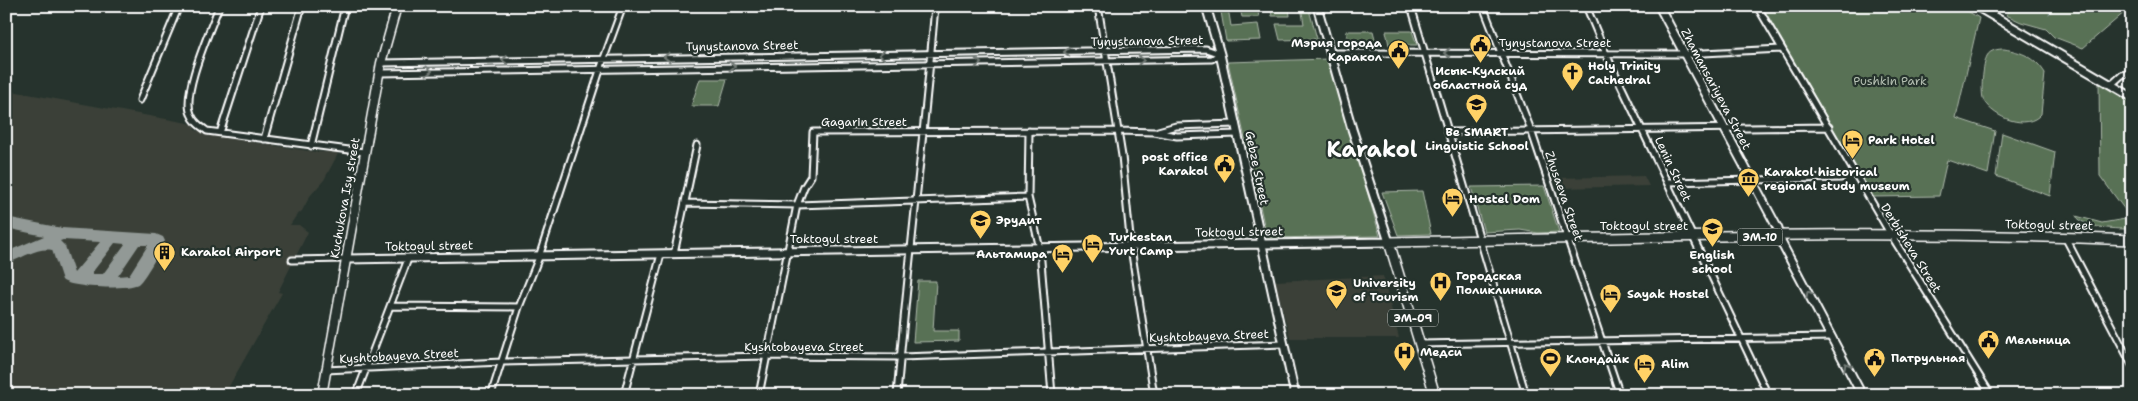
<svg xmlns="http://www.w3.org/2000/svg" width="2138" height="401" viewBox="0 0 2138 401" font-family="'Shantell Sans',sans-serif">
<style>
.built{fill:#3a4138}
.green{fill:#597155;stroke:#acb8aa}
.lines{fill:none;stroke-linecap:round;stroke-linejoin:round}
.stream{stroke:#8fa3a6;stroke-width:1}
.taxiway{fill:#929996;fill-rule:evenodd}
.minor-casing{stroke:#fff;stroke-width:9}
.secondary-casing{stroke:#fff;stroke-width:11}
.primary-casing{stroke:#fff;stroke-width:11}
.trunk-casing{stroke:#fff;stroke-width:12}
.minor{stroke:#26332d;stroke-width:5}
.secondary{stroke:#26332d;stroke-width:7}
.primary{stroke:#26332d;stroke-width:8}
.trunk{stroke:#26332d;stroke-width:9}
.oneway{stroke:#727a76}
.labels{text-anchor:middle;dominant-baseline:central;stroke-width:4.5;stroke-linejoin:round;paint-order:stroke}
.shield{fill:#26332d;stroke:#bec2c0;stroke-width:1}
.shield-label{font-size:11px;font-weight:bold;fill:#fff}
.street-label{font-size:12px;fill:#fff;stroke:#26332d}
.poi-label{font-size:12px;font-weight:bold;fill:#fff;stroke:#26332d;text-anchor:start}
.park-label{font-size:12px;fill:#b4bfb2;stroke:#26332d}
.town-label{font-size:22px;font-weight:bold;fill:#fff;stroke:#26332d}
</style>
<rect width="100%" height="100%" fill="#26332d"/>
<filter id="ink" filterUnits="userSpaceOnUse"><feTurbulence type="fractalNoise" baseFrequency=".02" numOctaves="2"/><feDisplacementMap in="SourceGraphic" scale="10" xChannelSelector="R" yChannelSelector="G"/><feConvolveMatrix kernelMatrix="1 2 1 2 8 2 1 2 1" color-interpolation-filters="sRGB"/></filter>
<g filter="url(#ink)">
<path class="built" d="M6,90L188,123L194,125L195,130L264,144L316,152H339L324,180L310,196L302,211L296,216L290,225H299L308,232L278,292L282,293L224,395H6Z
M1644,176L1649,186L1560,188L1556,178Z
M1383,276L1399,338H1290L1275,281Z"/>
<path class="green" d="M1220,6H1257L1259,17H1242L1240,8H1228L1231,26L1258,24L1261,40L1226,41Z
M1270,6H1308L1319,46H1317L1315,39L1280,40L1276,24H1304L1301,7H1289L1290,16H1272Z
M1762,6H1959L1979,18L1956,118L1995,131L1988,174L1947,160L1939,196L1873,197Z
M2012,6H2132V11H2126L2083,48L2054,37L2046,29L2021,22L2006,15Z
M1346,31H1373L1377,47H1350Z
M1386,31H1412L1417,45H1389Z
M2004,49C2022,52 2035,57 2045,73L2041,114C2027,131 1994,118 1984,101C1980,94 1983,64 1987,56C1990,50 1998,49 2004,49Z
M1329,59L1380,236L1267,238L1228,62Z
M700,79H727L719,106H691Z
M2099,81L2132,100V229C2117,229 2085,229 2076,216L2102,223L2131,218L2100,176Z
M2002,133L2055,152L2050,196L1996,176Z
M1544,186L1559,232L1538,233L1520,230L1484,232L1471,187Z
M1422,191L1431,234L1398,235L1382,192Z
M918,281H936L933,331H959V341L913,342Z"/>
<g class="lines">
<path class="stream" d="M2049,14L2054,6"/>
<path class="taxiway" d="M6,217L62,228L156,234L163,237L165,241C160,250 145,279 138,284C127,290 70,288 62,280L52,250C36,247 21,259 6,264V252L44,236L6,228ZM63,240L100,242L74,273L65,246L60,241ZM115,243L125,244L103,274H91ZM139,245H148L129,275L118,276Z"/>
<defs>
<path id="minor" d="M219,6C211,29 181,93 191,114C194,122 200,126 207,131L364,152
M1098,6L1122,156L1131,248L1154,395
M1411,6L1526,395
M1483,6L1531,130L1620,395
M1586,6L1607,56L1768,395
M1757,6L1891,235L1991,395
M1330,53L1684,54L1781,49
M381,63L1206,49L1220,54
M380,73L1212,59L1220,54
M2111,85L2122,75L2132,73
M140,100L179,6
M1029,131L1028,197L1040,249L1052,395
M1158,131L1176,126L1236,124
M1448,132L1829,127
M220,133L261,6
M264,139L302,6
M311,146L345,6
M1668,182L1841,178
M685,203L797,205L1028,197
M2065,237L2132,365
M674,254L697,145
M292,260L346,259
M391,306L519,307
M1420,344L1832,337
M325,370L502,362L766,356L901,357L1283,344
M356,395L408,259
M491,395L519,307L539,257L604,58L623,6
M624,395L661,254
M759,395L797,205L804,187L811,176L813,132L1118,131L1154,132L1177,136L1238,134
M897,395C908,265 924,136 935,6"/>
<path id="secondary" d="M1206,6L1220,54L1295,395
M1659,6L1778,229L1781,242L1862,395
M1976,6L2132,97
M346,259L1389,242L1352,129L1317,6"/>
<path id="primary" d="M322,395L381,63L397,6"/>
<path id="trunk" d="M1435,395L1389,242C1636,238 1885,229 2132,240"/>
</defs>
<use href="#minor" class="minor-casing"/>
<use href="#secondary" class="secondary-casing"/>
<use href="#primary" class="primary-casing"/>
<use href="#trunk" class="trunk-casing"/>
<use href="#minor" class="minor"/>
<use href="#secondary" class="secondary"/>
<use href="#primary" class="primary"/>
<use href="#trunk" class="trunk"/>
</g>
<defs><path id="oneway-chevron" d="M-2-3.5L2.5 0L-2 3.5" fill="none" stroke-width="1.6" stroke-linecap="round" stroke-linejoin="round" transform="scale(1.25)"/></defs>
<g class="oneway">
<use href="#oneway-chevron" transform="translate(1732 51) rotate(177)"/>
<use href="#oneway-chevron" transform="translate(1067 52) rotate(179)"/>
<use href="#oneway-chevron" transform="translate(1447 53) rotate(180)"/>
<use href="#oneway-chevron" transform="translate(882 55) rotate(179)"/>
<use href="#oneway-chevron" transform="translate(667 57) rotate(179)"/>
<use href="#oneway-chevron" transform="translate(505 60) rotate(179)"/>
<use href="#oneway-chevron" transform="translate(1141 60) rotate(-1)"/>
<use href="#oneway-chevron" transform="translate(978 63) rotate(-1)"/>
<use href="#oneway-chevron" transform="translate(732 66) rotate(-1)"/>
<use href="#oneway-chevron" transform="translate(429 71) rotate(-1)"/>
<use href="#oneway-chevron" transform="translate(1809 294) rotate(-118)"/>
<use href="#oneway-chevron" transform="translate(1847 366) rotate(-118)"/>
</g>
</g>
<defs>
<symbol id="civic-pin" viewBox="-11 -11 22 30"><path d="M0 17L-7.5 6A9.5 9.5 0 1 1 7.5 6Z" fill="#ffd166" stroke="#26332d"/><path d="M-.6-6.5H3V-4.5H.6V-3L4-1V1h2V6H-6V1h2V-1L-.6-3ZM-1.2 2.5V6h2.4V2.5Z" fill="#111"/></symbol>
<symbol id="church-pin" viewBox="-11 -11 22 30"><path d="M0 17L-7.5 6A9.5 9.5 0 1 1 7.5 6Z" fill="#ffd166" stroke="#26332d"/><path d="M-1.2-6h2.4v3.5h3.3v2.4h-3.3V6h-2.4V-.1h-3.3v-2.4h3.3Z" fill="#111"/></symbol>
<symbol id="school-pin" viewBox="-11 -11 22 30"><path d="M0 17L-7.5 6A9.5 9.5 0 1 1 7.5 6Z" fill="#ffd166" stroke="#26332d"/><path d="M0-5L7-2L0 1L-7-2ZM-4 1L0 2.5L4 1V4Q0 6-4 4Z" fill="#111"/></symbol>
<symbol id="hotel-pin" viewBox="-11 -11 22 30"><path d="M0 17L-7.5 6A9.5 9.5 0 1 1 7.5 6Z" fill="#ffd166" stroke="#26332d"/><path d="M-6-4.5h1.5V1H6V5H4.5V3h-9V5H-6ZM-4 0a1.8 1.8 0 1 1 3.6 0ZM.5 0V-2.5h3Q6-2.5 6 0Z" fill="#111"/></symbol>
<symbol id="museum-pin" viewBox="-11 -11 22 30"><path d="M0 17L-7.5 6A9.5 9.5 0 1 1 7.5 6Z" fill="#ffd166" stroke="#26332d"/><path d="M0-6L6-3V-2H-6V-3ZM-5-1h2V3h-2ZM-1-1h2V3h-2ZM3-1h2V3H3ZM-6 4H6V6H-6Z" fill="#111"/></symbol>
<symbol id="building-pin" viewBox="-11 -11 22 30"><path d="M0 17L-7.5 6A9.5 9.5 0 1 1 7.5 6Z" fill="#ffd166" stroke="#26332d"/><path d="M-4-6H4V6H1V3H-1V6H-4ZM-2.5-4.3h1.7v1.8h-1.7ZM.8-4.3h1.7v1.8H.8ZM-2.5-1h1.7V.8h-1.7ZM.8-1h1.7V.8H.8Z" fill="#111"/></symbol>
<symbol id="hospital-pin" viewBox="-11 -11 22 30"><path d="M0 17L-7.5 6A9.5 9.5 0 1 1 7.5 6Z" fill="#ffd166" stroke="#26332d"/><path d="M-5-5h3v3.5h4V-5h3V5h-3V1.5h-4V5h-3Z" fill="#111"/></symbol>
<symbol id="university-pin" viewBox="-11 -11 22 30"><path d="M0 17L-7.5 6A9.5 9.5 0 1 1 7.5 6Z" fill="#ffd166" stroke="#26332d"/><path d="M0-5L7-2L0 1L-7-2ZM-4 1L0 2.5L4 1V4Q0 6-4 4Z" fill="#111"/></symbol>
<symbol id="stadium-pin" viewBox="-11 -11 22 30"><path d="M0 17L-7.5 6A9.5 9.5 0 1 1 7.5 6Z" fill="#ffd166" stroke="#26332d"/><path d="M0-5a6.5 5 0 1 0 0 10a6.5 5 0 1 0 0-10ZM-3.5-1.8h7v3.6h-7Z" fill="#111"/></symbol>
</defs>
<g fill-rule="evenodd">
<use href="#civic-pin" x="1468" y="32" width="25" height="34"/>
<use href="#civic-pin" x="1386" y="38" width="25" height="34"/>
<use href="#church-pin" x="1560" y="60" width="25" height="34"/>
<use href="#school-pin" x="1464" y="92" width="25" height="34"/>
<use href="#hotel-pin" x="1840" y="128" width="25" height="34"/>
<use href="#civic-pin" x="1212" y="152" width="25" height="34"/>
<use href="#museum-pin" x="1736" y="166" width="25" height="34"/>
<use href="#hotel-pin" x="1440" y="186" width="25" height="34"/>
<use href="#school-pin" x="968" y="208" width="25" height="34"/>
<use href="#school-pin" x="1700" y="216" width="25" height="34"/>
<use href="#hotel-pin" x="1080" y="232" width="25" height="34"/>
<use href="#building-pin" x="152" y="240" width="25" height="34"/>
<use href="#hotel-pin" x="1050" y="242" width="25" height="34"/>
<use href="#hospital-pin" x="1428" y="270" width="25" height="34"/>
<use href="#university-pin" x="1324" y="278" width="25" height="34"/>
<use href="#hotel-pin" x="1598" y="282" width="25" height="34"/>
<use href="#civic-pin" x="1976" y="328" width="25" height="34"/>
<use href="#hospital-pin" x="1392" y="340" width="25" height="34"/>
<use href="#civic-pin" x="1862" y="346" width="25" height="34"/>
<use href="#stadium-pin" x="1538" y="346" width="25" height="34"/>
<use href="#hotel-pin" x="1632" y="352" width="25" height="34"/>
</g>
<g class="labels">
<g class="shield">
<rect x="1737.5" y="228.5" width="45" height="17" rx="4"/>
<rect x="1388" y="309.5" width="50" height="17" rx="4"/>
</g>
<g class="shield-label">
<text x="1760" y="237">ЭМ-10</text>
<text x="1413" y="318">ЭМ-09</text>
</g>
<g class="street-label">
<text transform="translate(1147 41) rotate(-1)">Tynystanova Street</text>
<text x="1555" y="43">Tynystanova Street</text>
<text transform="translate(742 46) rotate(-1)">Tynystanova Street</text>
<text transform="translate(1716 89) rotate(62)">Zhamansariyeva Street</text>
<text x="864" y="122">Gagarin Street</text>
<text transform="translate(1257 168) rotate(78)">Gebze Street</text>
<text transform="translate(1673 169) rotate(65)">Lenin Street</text>
<text transform="translate(1564 196) rotate(71)">Zhusaeva Street</text>
<text transform="translate(345 198) rotate(-80)">Kuchukova Isy street</text>
<text transform="translate(2049 225) rotate(1)">Toktogul street</text>
<text x="1644" y="226">Toktogul street</text>
<text transform="translate(1239 232) rotate(-1)">Toktogul street</text>
<text x="834" y="239">Toktogul street</text>
<text transform="translate(429 246) rotate(-1)">Toktogul street</text>
<text transform="translate(1911 248) rotate(58)">Derbisheva Street</text>
<text transform="translate(1209 336) rotate(-2)">Kyshtobayeva Street</text>
<text x="804" y="347">Kyshtobayeva Street</text>
<text transform="translate(399 356) rotate(-3)">Kyshtobayeva Street</text>
</g>
<g class="poi-label">
<text x="1382" y="43" text-anchor="end">Мэрия города<tspan x="1382" dy="14">Каракол</tspan></text>
<text x="1588" y="66">Holy Trinity<tspan x="1588" dy="14">Cathedral</tspan></text>
<text x="1480" y="71" text-anchor="middle">Исык-Кулский<tspan x="1480" dy="14">областной суд</tspan></text>
<text x="1477" y="132" text-anchor="middle">Be SMART<tspan x="1477" dy="14">Linguistic School</tspan></text>
<text x="1868" y="140">Park Hotel</text>
<text x="1208" y="157" text-anchor="end">post office<tspan x="1208" dy="14">Karakol</tspan></text>
<text x="1764" y="172">Karakol historical<tspan x="1764" dy="14">regional study museum</tspan></text>
<text x="1469" y="199">Hostel Dom</text>
<text x="996" y="220">Эрудит</text>
<text x="1109" y="237">Turkestan<tspan x="1109" dy="14">Yurt Camp</tspan></text>
<text x="181" y="252">Karakol Airport</text>
<text x="1047" y="254" text-anchor="end">Альтамира</text>
<text x="1712" y="255" text-anchor="middle">English<tspan x="1712" dy="14">school</tspan></text>
<text x="1456" y="276">Городская<tspan x="1456" dy="14">Поликлиника</tspan></text>
<text x="1353" y="283">University<tspan x="1353" dy="14">of Tourism</tspan></text>
<text x="1627" y="294">Sayak Hostel</text>
<text x="2005" y="340">Мельница</text>
<text x="1420" y="352">Медси</text>
<text x="1891" y="358">Патрульная</text>
<text x="1566" y="359">Клондайк</text>
<text x="1661" y="364">Alim</text>
</g>
<g class="park-label">
<text x="1890" y="81">Pushkin Park</text>
</g>
<g class="town-label">
<text x="1372" y="149">Karakol</text>
</g>
</g>
<rect width="2138" height="401" fill="none" stroke="#26332d" stroke-width="25"/>
<rect x="12" y="12" width="2113" height="376" fill="none" stroke="#fff" stroke-width="2" filter="url(#ink)"/>
</svg>
